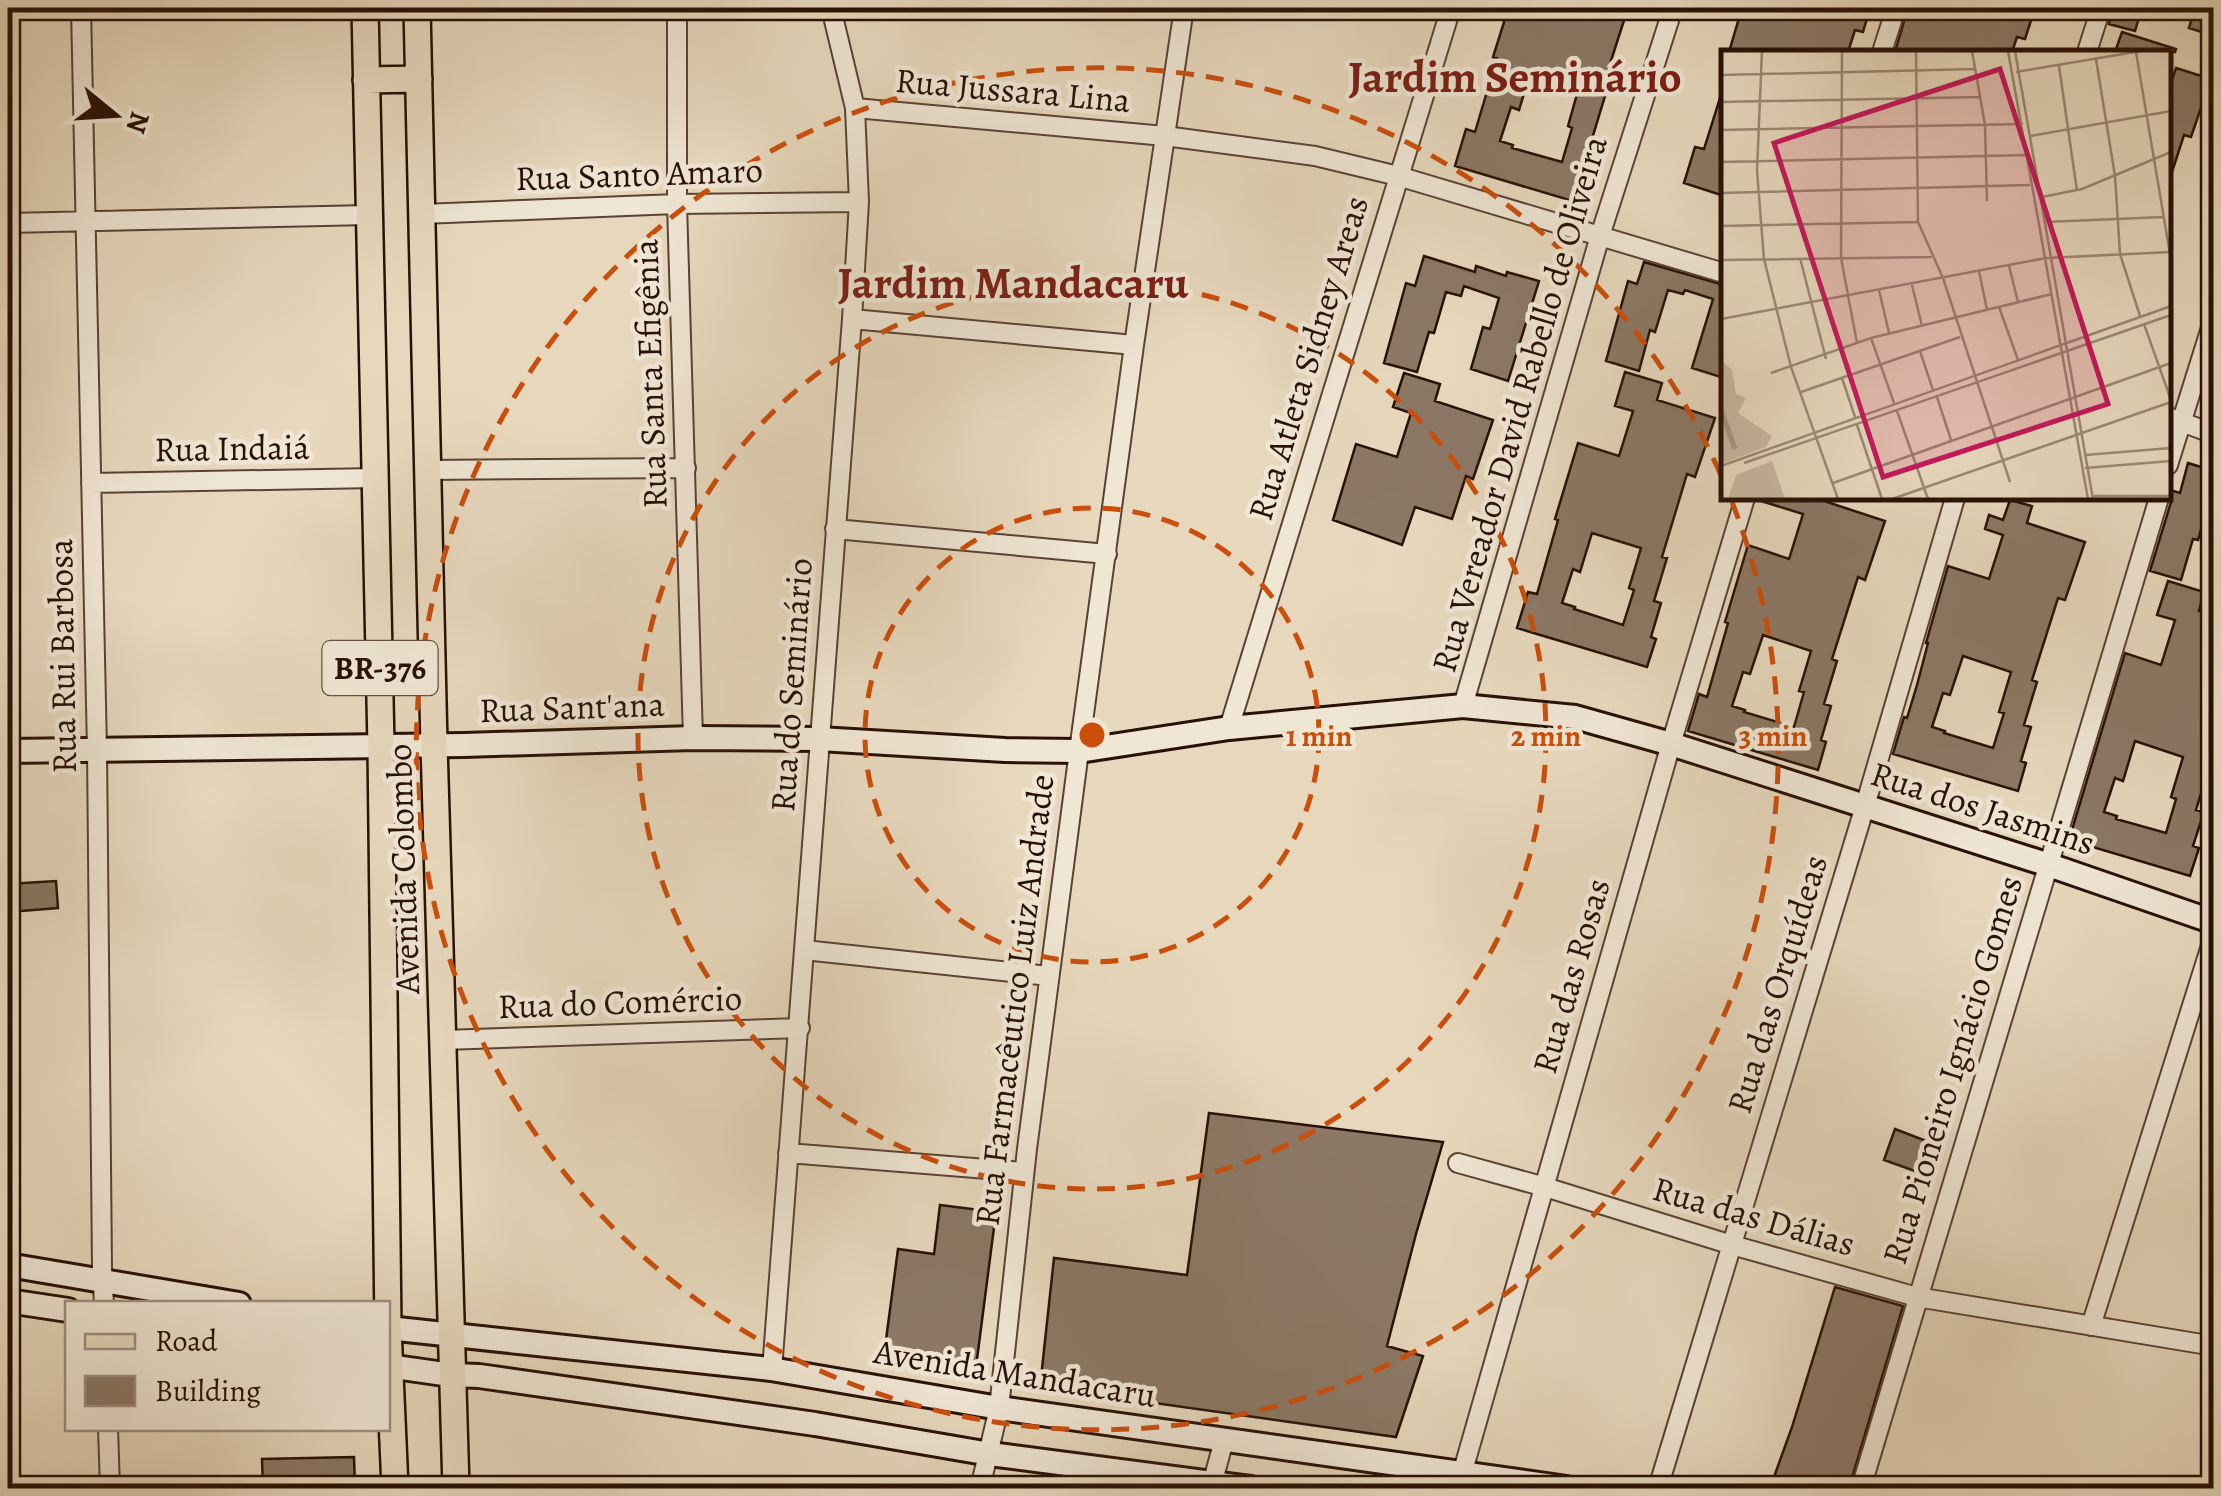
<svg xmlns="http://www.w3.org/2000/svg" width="2221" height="1496" viewBox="0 0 2221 1496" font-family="Alegreya,serif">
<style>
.building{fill:#8b7865;stroke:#281006;stroke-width:2.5;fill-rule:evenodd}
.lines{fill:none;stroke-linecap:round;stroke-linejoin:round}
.street-casing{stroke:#584234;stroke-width:22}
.secondary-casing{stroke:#281006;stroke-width:28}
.primary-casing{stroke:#281006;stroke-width:30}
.street{stroke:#efe6d4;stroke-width:18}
.secondary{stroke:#efe6d4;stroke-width:22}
.primary{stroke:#e7d8bd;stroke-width:25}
.ring{fill:none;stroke:#cb4e0b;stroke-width:5;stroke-dasharray:18 12}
.labels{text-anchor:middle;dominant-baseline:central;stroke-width:9;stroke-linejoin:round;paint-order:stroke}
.shield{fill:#efe6d4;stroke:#645044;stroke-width:2.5}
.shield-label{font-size:32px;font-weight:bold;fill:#281006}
.street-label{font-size:35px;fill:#281006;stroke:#efe6d4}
.district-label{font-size:45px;font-weight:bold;fill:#7a1f14;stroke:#efe6d4}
.inset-river{fill:none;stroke:#a6947f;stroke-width:5}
.inset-road{fill:none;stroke:#9b8874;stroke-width:2.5}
.view{fill:#c2185b;fill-opacity:0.15;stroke:#c2185b;stroke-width:5}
.inset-edge{fill:none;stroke:#281006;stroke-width:5}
.centre{fill:#cb4e0b;stroke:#efe6d4;stroke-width:5}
.ring-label{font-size:30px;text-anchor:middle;font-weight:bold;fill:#cb4e0b;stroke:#efe6d4;stroke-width:9;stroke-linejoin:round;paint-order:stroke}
</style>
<rect width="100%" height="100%" fill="#e7d8bd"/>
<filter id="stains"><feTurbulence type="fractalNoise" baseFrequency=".002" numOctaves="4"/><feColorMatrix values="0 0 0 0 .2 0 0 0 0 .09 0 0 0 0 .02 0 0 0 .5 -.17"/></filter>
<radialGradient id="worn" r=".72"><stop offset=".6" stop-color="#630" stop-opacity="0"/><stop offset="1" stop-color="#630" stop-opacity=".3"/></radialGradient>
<path class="building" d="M1480,8H1628L1600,95L1605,96L1592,139L1600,142L1589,175L1595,177L1586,205L1455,166L1466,129L1475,132L1497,58L1493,57L1505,19L1479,11ZM1531,70L1579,87L1568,126L1572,128L1562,162L1512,148L1513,145L1500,141L1511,107L1519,110Z
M1742,8H1870L1863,32L1855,30L1848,52H1729Z
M1908,8L1936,14L1937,8H2035L2025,39L2017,37L2012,52H1895Z
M2113,8H2142L2135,31L2109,24Z
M2195,8H2214V36L2189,28Z
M2122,32L2176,49L2175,52H2115Z
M2176,68L2211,79L2191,137L2184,135L2172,172L2168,171V92Z
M1720,98H1724V196L1684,183L1695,147L1704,149Z
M1424,256L1475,272L1476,266L1506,276L1507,272L1539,281L1508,381L1471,369L1483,327L1490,329L1499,298L1464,286L1461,296L1446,292L1434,333L1429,332L1417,372L1384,363L1406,283L1415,286Z
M1644,262L1724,285V378L1692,368L1713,299L1685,290L1683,294L1668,290L1655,332L1650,330L1639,371L1606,361L1628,281L1637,284Z
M1625,372L1662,383L1657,400L1715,418L1695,477L1687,474L1662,557L1667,558L1654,601L1661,603L1651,637L1656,639L1647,667L1517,628L1528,592L1537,594L1558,520L1555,519L1578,443L1619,456L1633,411L1615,406ZM1592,533L1641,548L1629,588L1634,590L1623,625L1574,609L1575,607L1562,603L1573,569L1580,572Z
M1404,373L1440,384L1435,401L1493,420L1473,479L1466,476L1452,519L1415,507L1402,545L1333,520L1356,444L1397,457L1411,413L1393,407Z
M2188,463L2214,471V500L2210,499L2198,540L2193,539L2181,580L2150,571L2171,502L2170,490L2180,493Z
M1761,498H1828L1827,502L1885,521L1865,580L1858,577L1832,659L1837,661L1824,704L1831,706L1821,740L1826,742L1818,770L1688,731L1699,694L1707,697L1728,623L1725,622L1748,545L1789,559L1803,514L1761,501ZM1763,635L1811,651L1799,691L1804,692L1794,727L1744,712L1745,710L1732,706L1743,672L1750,674Z
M2010,500L2032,506L2027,523L2085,542L2065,600L2058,598L2032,680L2037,682L2024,725L2031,727L2021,761L2026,763L2018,791L1893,754L1904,717L1907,718L1917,685L1928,643H1926L1948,566L1989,579L2003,535L1985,529L1989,515L2003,520ZM1963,656L2011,672L1999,712L2004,713L1993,748L1944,733L1945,731L1932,727L1943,693L1950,695Z
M2168,581L2204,592L2199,611L2209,615L2202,634L2214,638V736L2204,766L2209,767L2196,810L2204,812L2193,846L2199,848L2190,876L2069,840L2125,653L2161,665L2175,620L2157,615ZM2135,741L2183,757L2171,797L2176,799L2166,833L2116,819L2117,816L2104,812L2115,778L2123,781Z
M56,881L58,908L9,912L8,884Z
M1209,1113L1443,1142L1416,1234L1387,1346L1423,1356L1396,1437L1040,1387L1054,1258L1187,1275Z
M1895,1129L1934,1144L1923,1174L1884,1160Z
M940,1205L996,1212L976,1367L884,1355L898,1249L934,1254Z
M1835,1287L1903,1306L1849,1488H1770L1792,1427Z
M354,1457L355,1488H263L262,1459Z"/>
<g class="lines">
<defs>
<path id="street" d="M81,8L97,750L102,1268L104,1304
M677,8V204L693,738
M1882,52L1896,8
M2087,52L2101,8
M855,108L1165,136L1315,156L1398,176L1724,273
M422,214L677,204L859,202
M8,223L369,215
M852,319L1134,345
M2168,417L2214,434
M2168,465L2214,318
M427,470L686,468
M91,483L375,478
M835,529L1107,554
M1463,706L1600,236L1673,8
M1229,728L1451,8
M804,950L1049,976
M443,1040L800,1028
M788,1153L1024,1172
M1458,1163L1545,1187L1732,1245L1917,1297L2214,1346
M2091,1326L2214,936
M772,1370L852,319L859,202L855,108L831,8
M108,1428L110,1488
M1462,1474L1671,744L1745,498
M980,1488L999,1408L1027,1149L1079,751L1134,345L1184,8
M1211,1488L1224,1440
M1658,1488L1865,806L1955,498
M1861,1488L2159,498"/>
<path id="secondary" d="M8,751L464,745L693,738L819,739L1005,750L1079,751L1229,728L1463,706L1575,717L1671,744L2049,865L2214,922
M8,1265L239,1304
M8,1301L68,1310
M388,1328L771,1369L999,1408L1567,1488
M388,1366L451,1375L479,1376L815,1424L990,1454L1250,1488"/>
<path id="primary" d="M365,8L381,746L388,1328L395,1488
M417,8L434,745L456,1488
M366,80L419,79"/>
</defs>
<use href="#street" class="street-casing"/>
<use href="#secondary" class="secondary-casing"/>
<use href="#primary" class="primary-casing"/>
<use href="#street" class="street"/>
<use href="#secondary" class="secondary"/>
<use href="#primary" class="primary"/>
</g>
<g class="ring">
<circle cx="1092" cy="735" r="227"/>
<circle cx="1092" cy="735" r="454"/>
<path d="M1732 502A681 681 0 1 1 1723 480"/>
</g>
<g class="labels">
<rect class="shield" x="322.5" y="641" width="115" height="54" rx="8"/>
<g class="shield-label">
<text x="380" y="668">BR-376</text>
</g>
<g class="street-label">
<text transform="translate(1013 90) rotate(5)">Rua Jussara Lina</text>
<text transform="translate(639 174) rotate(-2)">Rua Santo Amaro</text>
<text transform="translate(1308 358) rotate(-73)">Rua Atleta Sidney Areas</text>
<text transform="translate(650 374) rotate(-92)">Rua Santa Efigênia</text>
<text transform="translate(1519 404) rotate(-74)">Rua Vereador David Rabello de Oliveira</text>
<text transform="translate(232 448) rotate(-1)">Rua Indaiá</text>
<text transform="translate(62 656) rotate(-91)">Rua Rui Barbosa</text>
<text transform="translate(791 685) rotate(-86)">Rua do Seminário</text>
<text transform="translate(572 707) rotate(-2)">Rua Sant'ana</text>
<text transform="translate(1983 808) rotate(18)">Rua dos Jasmins</text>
<text transform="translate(403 869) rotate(-92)">Avenida Colombo</text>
<text transform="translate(1571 976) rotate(-74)">Rua das Rosas</text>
<text transform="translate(1777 984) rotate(-73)">Rua das Orquídeas</text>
<text transform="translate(1014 1000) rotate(-83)">Rua Farmacêutico Luiz Andrade</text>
<text transform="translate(620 1002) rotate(-2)">Rua do Comércio</text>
<text transform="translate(1952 1070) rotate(-73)">Rua Pioneiro Ignácio Gomes</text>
<text transform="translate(1754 1216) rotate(16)">Rua das Dálias</text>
<text transform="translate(1015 1373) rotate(9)">Avenida Mandacaru</text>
</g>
<g class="district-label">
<text x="1515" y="77">Jardim Seminário</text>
<text x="1013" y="283">Jardim Mandacaru</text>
</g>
</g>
<g transform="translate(1721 50)">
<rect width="450" height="450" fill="#e7d8bd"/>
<path d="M0,310L11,320L15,344L25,348L17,363L51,386L45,397L0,414ZM51,411L64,449H7L15,425Z" fill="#c7b69e"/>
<path class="inset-river" d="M0,360L14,399"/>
<path class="inset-road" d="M41,1L36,121L43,209L70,317L117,449M121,1L120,208L136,293M195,1L197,172L222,228L289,432M251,1L264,75L266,151M287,1L367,449M294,1L372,449M415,2L450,210M375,9L394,126L399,204L419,266M338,16L356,141M295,22L420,1M0,25L255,19M0,52L259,47M0,80L302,74M310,86L450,61M0,112L307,105M0,143L309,135M321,147L361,139L450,102M325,172L442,167M0,176L197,172M79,208L105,309M0,210L211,207M288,216L297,252M258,221L266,260M191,235L201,276M158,240L168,283M278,257L297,310M0,269L325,208L450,202M423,274L450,350M150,288L173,353M199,301L212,340M50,323L150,288L331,244M121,328L134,367M80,342L239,287M216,347L230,390M176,361L207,449M136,375L161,449M364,405L450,398M23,413L450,265M0,416L450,256M364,418L450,411M112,433L450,313M373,446H450M171,449L450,352"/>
<path class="view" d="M279,19L387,354L162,427L53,93Z"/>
<rect width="450" height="450" class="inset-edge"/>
</g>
<circle cx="1092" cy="735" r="15" class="centre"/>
<g class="ring-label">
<text x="1319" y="746">1 min</text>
<text x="1546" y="746">2 min</text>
<text x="1773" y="746">3 min</text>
</g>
<rect width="2221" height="1496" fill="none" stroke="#e7d8bd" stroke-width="40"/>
<rect x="10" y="10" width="2201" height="1476" fill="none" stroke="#281006" stroke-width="5"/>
<rect x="20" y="20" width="2181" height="1456" fill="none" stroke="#281006" stroke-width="2.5"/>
<rect x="65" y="1301" width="325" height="130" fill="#efe6d4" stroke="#9f9082" stroke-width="2.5"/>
<rect x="85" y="1334" width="50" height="15" fill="#e7d8bd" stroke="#9f9082" stroke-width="2.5"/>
<text x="155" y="1351" font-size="30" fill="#281006">Road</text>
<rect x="85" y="1376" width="50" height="30" fill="#8b7865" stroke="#9f9082" stroke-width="2.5"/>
<text x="155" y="1401" font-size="30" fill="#281006">Building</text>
<g transform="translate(115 115) rotate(108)" stroke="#efe6d4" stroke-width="8" paint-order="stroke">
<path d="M0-8L18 38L0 25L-18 38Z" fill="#281006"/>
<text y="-15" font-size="28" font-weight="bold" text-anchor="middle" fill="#281006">N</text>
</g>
<rect width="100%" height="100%" filter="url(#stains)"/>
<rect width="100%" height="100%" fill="url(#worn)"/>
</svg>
